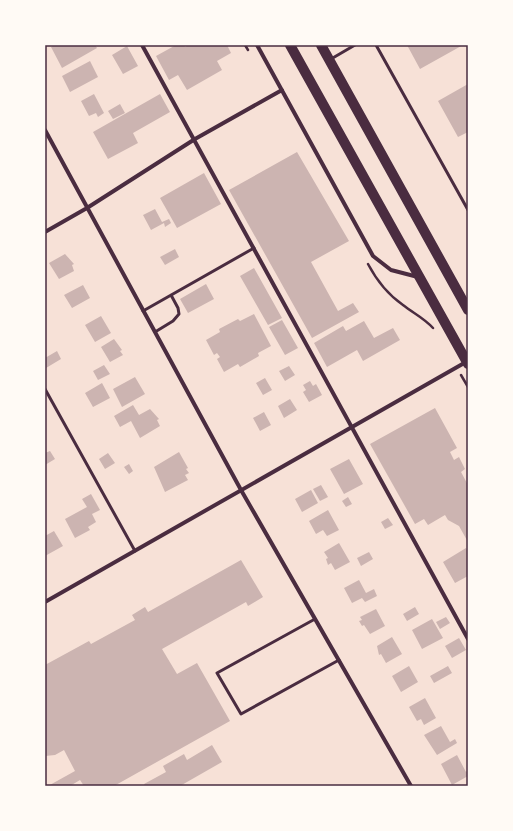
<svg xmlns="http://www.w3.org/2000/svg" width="513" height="831" viewBox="0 0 513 831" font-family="Overpass,sans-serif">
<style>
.building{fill:#ccb4b1}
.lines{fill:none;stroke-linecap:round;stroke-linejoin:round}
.path{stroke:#4a2c40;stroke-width:2.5}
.service{stroke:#4a2c40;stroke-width:3}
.minor{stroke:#4a2c40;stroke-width:4}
.primary{stroke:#4a2c40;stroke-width:10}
.neatline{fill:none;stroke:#4a2c40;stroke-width:1.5}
</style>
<rect width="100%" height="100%" fill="#f7e1d7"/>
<path class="building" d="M55,45H95L97,48L62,68L51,47Z
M176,45H184L185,47L189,45H227L231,53L217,61L222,70L187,90L178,75L169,80L156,56Z
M407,45H463L420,69Z
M127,46L138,66L123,74L112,55Z
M90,61L98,77L70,92L62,76Z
M468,84V132L458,137L438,101Z
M94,94L104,113L98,117L96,113L89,116L81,101Z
M160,94L170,112L133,133L138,143L108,159L93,132Z
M120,104L125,113L113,119L108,111Z
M297,152L349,241L311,262L338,311L353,303L359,312L312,338L229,190Z
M204,173L221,204L177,228L160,198Z
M155,209L162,222L169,219L171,223L165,227L164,223L151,230L143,215Z
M175,249L179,257L165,265L160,257Z
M65,254L74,264L72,265L74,271L59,279L49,263Z
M254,268L282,318L268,325L240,276Z
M206,284L214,299L188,313L180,299Z
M83,285L90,298L72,308L64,295Z
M254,314L271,346L258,353L259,356L240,367L238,364L224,372L217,359L220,357L217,353L214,355L206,340L220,332L219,329L238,319L240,321Z
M101,316L111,333L95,342L85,325Z
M282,320L298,348L285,355L269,327Z
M364,321L374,338L393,328L400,340L363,361L357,350L327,367L314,343L343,326L346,331Z
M114,339L122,350L120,351L123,355L110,362L101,347Z
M57,351L61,359L46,368L45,358Z
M104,365L110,374L98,380L93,371Z
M289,366L295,375L285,381L279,371Z
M135,377L145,394L122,407L113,389Z
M265,378L272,390L263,395L256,383Z
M310,381L313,386L316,384L322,395L309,402L303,392L306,390L303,385Z
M102,383L110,398L93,407L85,393Z
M290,399L297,410L284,418L278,406Z
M133,405L139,415L150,409L159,419L157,420L160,426L140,438L131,421L120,427L114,416Z
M435,408L457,448L450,452L454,460L459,457L465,469L461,472L468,485V542L459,526L448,520L445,515L428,525L424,519L415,524L370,444Z
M264,412L271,425L260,431L253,418Z
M50,451L55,459L45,465V453Z
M179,452L188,468L186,469L189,473L185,475L188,480L165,492L154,467Z
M108,453L115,463L105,469L99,459Z
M349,459L363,484L344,494L330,469Z
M129,464L133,471L129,474L124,467Z
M321,485L328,497L320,501L313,489Z
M311,490L318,503L302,512L295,499Z
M91,494L100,510L92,514L96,522L88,527L90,530L75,538L65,519L87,507L82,499Z
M348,497L352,504L346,507L342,501Z
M328,510L339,530L327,536L323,530L316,534L309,521Z
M388,518L393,525L385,529L381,522Z
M54,531L63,546L45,556V536Z
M339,543L350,562L335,570L331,563L328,565L326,559L328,558L324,552Z
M466,548L468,552V576L455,583L443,562Z
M369,552L373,559L361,566L357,558Z
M241,560L263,597L248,606L246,602L162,649L177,674L197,663L230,721L114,786H84L80,780L70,786H48L75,771L64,750L55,755L45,756V665L89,641L91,644L135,620L132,615L145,607L148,612Z
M359,580L366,593L374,589L377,596L365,602L362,598L352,603L344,588Z
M415,607L419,614L407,621L403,614Z
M376,609L385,626L370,634L364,625L362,626L359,621L362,620L360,617Z
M446,617L450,623L440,629L436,622Z
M432,619L443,638L422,649L412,630Z
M392,637L402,654L386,663L381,654L379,655L377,646Z
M459,638L466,650L452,658L445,646Z
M409,666L418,682L401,692L392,676Z
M448,666L452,673L434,683L430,676Z
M425,698L436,718L424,725L421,719L417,721L409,707Z
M441,726L450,742L455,739L457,743L437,755L424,735Z
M212,745L222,762L180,786H145L144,784L166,772L163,766L184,754L187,760Z
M457,755L466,772L468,770V776L452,785L441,764Z"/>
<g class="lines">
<path class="path" d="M245,45L248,50
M368,264C377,281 387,294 403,305C413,313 424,318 433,328
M461,375L468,387"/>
<path class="service" d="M376,45L468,210
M331,59L355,45
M143,311L254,248
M155,332L173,321L179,314L178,308L171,295
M45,389L135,551
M315,619L217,673L241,714L339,660"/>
<path class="minor" d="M142,45L468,639
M257,45L373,256L391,270L418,277
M45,130L241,490L411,786
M45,232L87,208L195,139L282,90
M45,602L466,362"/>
<path class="primary" d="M290,45L468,364
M321,45L468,310"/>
</g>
<rect width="513" height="831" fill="none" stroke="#fffaf5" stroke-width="92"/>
<rect x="46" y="46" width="421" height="739" class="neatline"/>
</svg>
